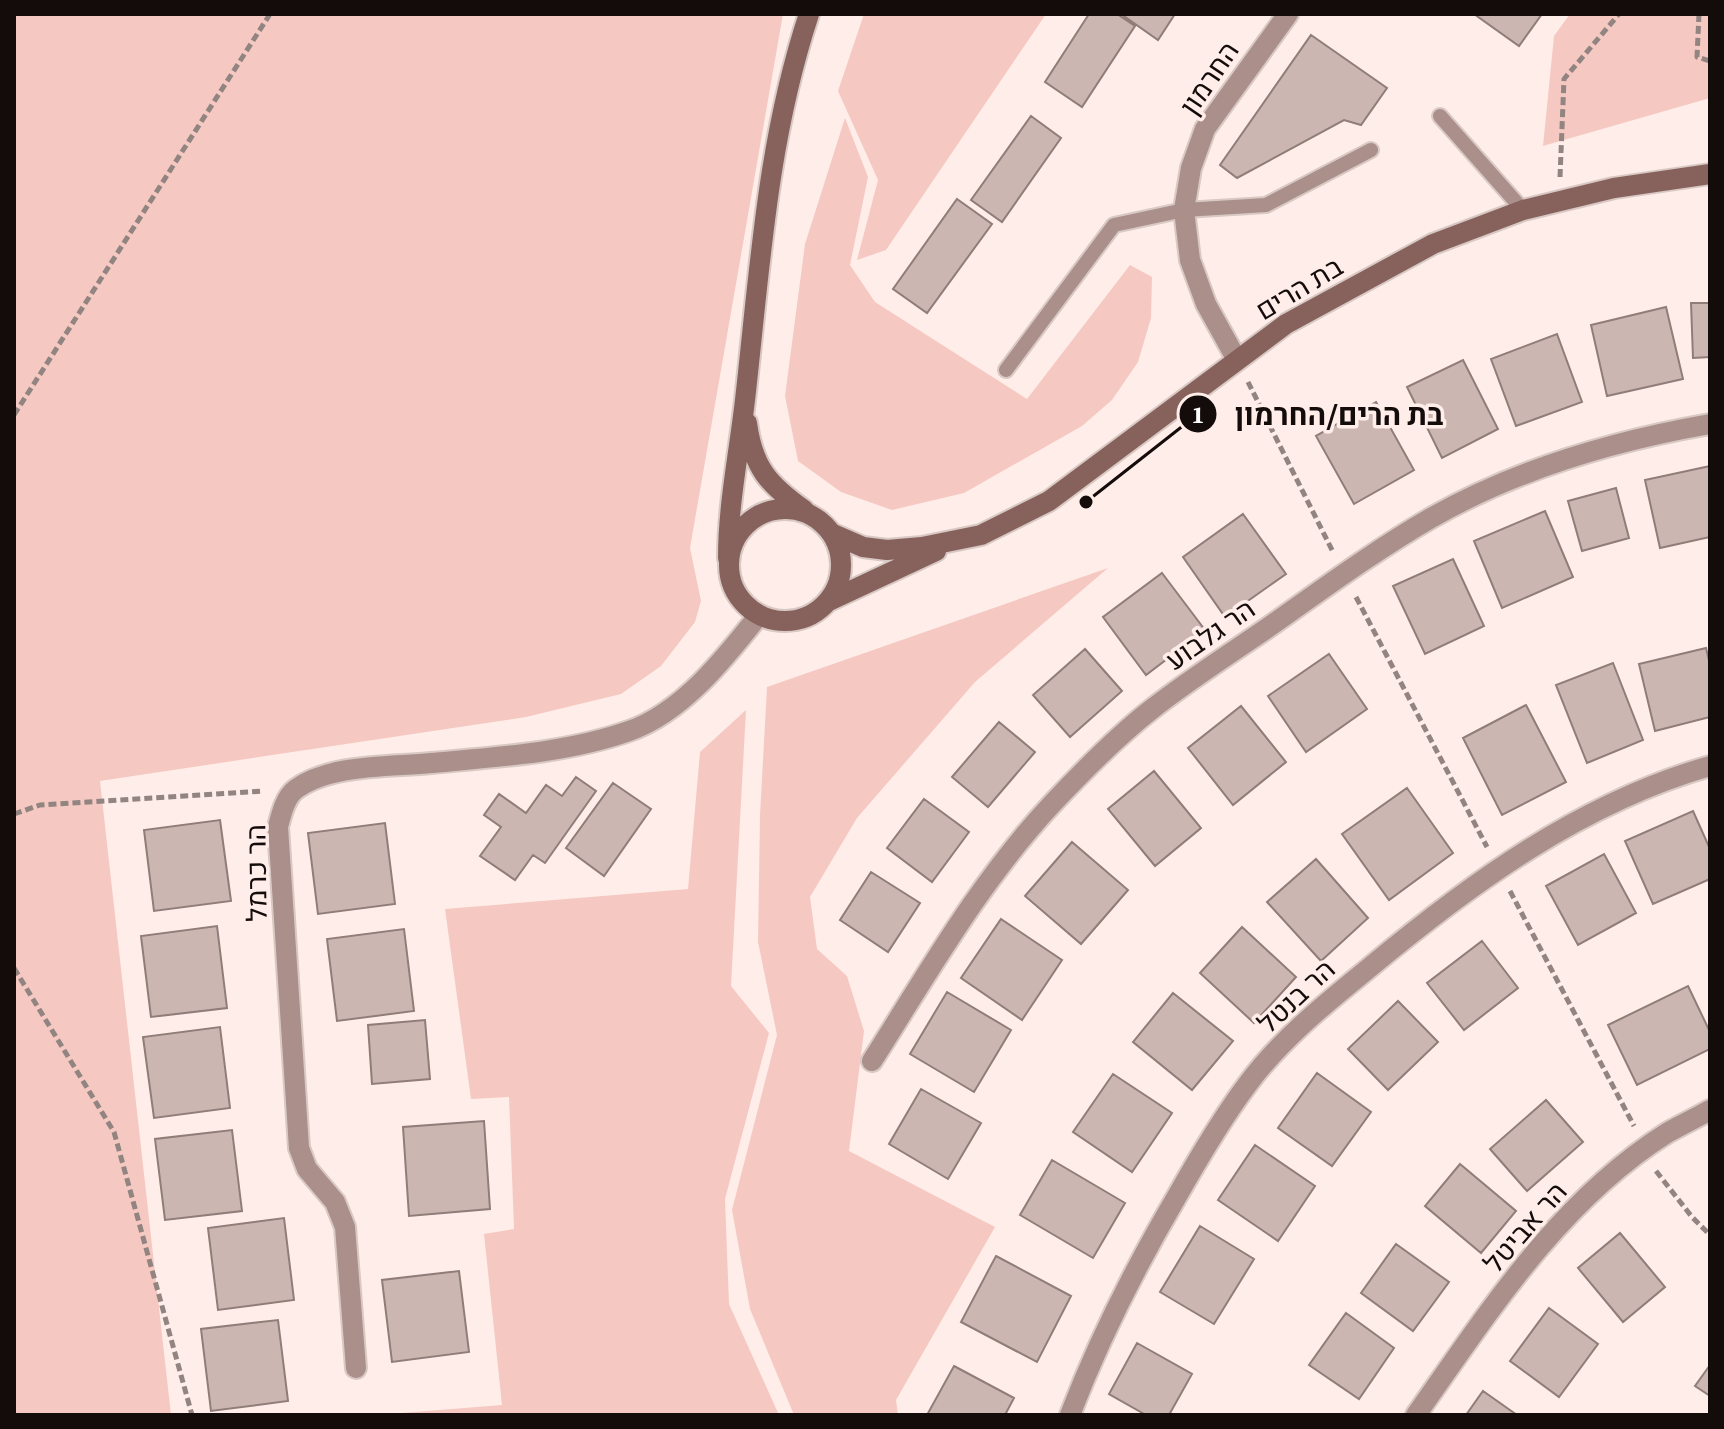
<svg xmlns="http://www.w3.org/2000/svg" width="1724" height="1429" viewBox="0 0 1724 1429" font-family="'Source Serif 4',Heebo,serif">
<style>
.green{fill:#f5c9c2}
.building{fill:#ccb6b2;stroke:#907c78;stroke-width:2}
.lines{fill:none;stroke-linecap:round;stroke-linejoin:round}
.lane-casing{stroke:#d9c9c5;stroke-width:18}
.street-casing{stroke:#d9c9c5;stroke-width:24}
.secondary-casing{stroke:#d9c9c5;stroke-width:24}
.path{stroke:#918481;stroke-width:5;stroke-dasharray:8 4;stroke-linecap:butt}
.lane{stroke:#aa8f8b;stroke-width:14}
.street{stroke:#aa8f8b;stroke-width:20}
.secondary{stroke:#87615b;stroke-width:20}
.labels{text-anchor:middle;dominant-baseline:central;stroke-width:7;stroke-linejoin:round;paint-order:stroke}
.street-label{font-size:28px;fill:#140c0b;stroke:#ffede9}
.leader{fill:none;stroke:#140c0b;stroke-width:3}
.callout-dot{fill:#140c0b;stroke:#ffede9;stroke-width:3}
.mark-label{font-size:24px;text-anchor:middle;font-weight:bold;fill:#fff}
.callout-label{font-size:30px;text-anchor:middle;font-weight:bold;fill:#140c0b;stroke:#ffede9;stroke-width:7;stroke-linejoin:round;paint-order:stroke}
</style>
<rect width="100%" height="100%" fill="#ffede9"/>
<path class="green" d="M14,14H783L690,548L701,601L695,622L661,666L621,694L526,717L100,781L171,1415H14Z
M864,14H1046L886,250L857,260L878,180L838,91Z
M1570,14H1710V98L1543,146L1554,36Z
M845,118L868,177L850,265L875,302L1027,399L1130,265L1152,277L1151,318L1138,362L1112,400L1082,426L964,493L892,510L841,492L798,461L785,396L805,244Z
M1108,568L975,682L857,818L810,897L817,949L847,976L864,1031L849,1151L995,1227L896,1400L898,1415H794L750,1309L732,1210L777,1035L758,942L760,815L767,687Z
M746,710L731,986L769,1033L725,1199L729,1304L779,1415H376L502,1405L484,1234L514,1229L509,1097L471,1099L445,909L688,889L700,752Z"/>
<path class="building" d="M1089,14H1117L1135,26L1082,107L1045,82Z
M1121,14H1175L1158,40Z
M1474,14H1542L1519,46Z
M1311,35L1387,88L1361,125L1344,120L1237,178L1220,165Z
M1031,116L1061,138L1002,222L971,200Z
M957,199L992,224L927,313L893,289Z
M1691,303H1710V357L1693,358Z
M1666,307L1683,379L1607,396L1591,325Z
M1557,334L1582,402L1516,426L1491,359Z
M1463,360L1498,429L1442,458L1407,387Z
M1376,402L1414,470L1354,504L1316,436Z
M1710,466V537L1660,548L1645,480Z
M1616,488L1629,538L1582,551L1568,501Z
M1545,511L1573,577L1502,608L1474,541Z
M1243,514L1286,574L1225,617L1183,557Z
M1453,559L1484,626L1425,654L1393,586Z
M1162,573L1205,630L1146,675L1103,617Z
M1706,648L1710,665V717L1655,731L1639,664Z
M1085,649L1122,691L1070,737L1033,695Z
M1329,654L1367,709L1306,752L1268,696Z
M1613,663L1643,740L1587,763L1556,685Z
M1526,705L1566,782L1502,815L1463,738Z
M1241,706L1286,762L1233,805L1188,748Z
M999,722L1035,752L988,807L952,777Z
M1154,771L1201,828L1155,866L1108,809Z
M576,777L596,791L545,863L533,855L515,880L480,856L501,827L484,815L499,794L526,813L546,785L562,796Z
M613,783L651,809L604,876L566,848Z
M1407,788L1453,853L1389,900L1342,834Z
M924,799L969,832L932,882L887,848Z
M1693,811L1710,849V879L1653,904L1625,841Z
M220,820L231,901L154,911L144,830Z
M385,823L395,904L318,914L308,833Z
M1072,842L1128,890L1081,944L1025,896Z
M1604,854L1636,913L1578,945L1546,886Z
M1316,859L1368,918L1321,961L1267,902Z
M871,872L920,903L888,952L840,920Z
M1001,919L1062,960L1022,1020L961,978Z
M217,926L227,1008L151,1017L141,936Z
M1242,927L1296,977L1254,1023L1200,973Z
M404,929L414,1011L337,1021L327,939Z
M1482,941L1518,988L1464,1030L1427,983Z
M1688,986L1710,1032V1049L1637,1085L1608,1025Z
M947,992L1011,1030L974,1092L910,1054Z
M1173,993L1233,1041L1192,1090L1133,1042Z
M1398,1001L1438,1042L1388,1090L1348,1049Z
M425,1020L430,1079L372,1084L368,1025Z
M220,1027L230,1108L154,1118L143,1037Z
M1317,1073L1371,1112L1332,1166L1278,1128Z
M1113,1074L1172,1113L1132,1172L1073,1132Z
M921,1089L981,1123L948,1179L889,1144Z
M1546,1100L1583,1142L1527,1191L1490,1149Z
M484,1121L490,1209L409,1216L403,1127Z
M232,1130L242,1211L165,1220L155,1139Z
M1255,1145L1315,1186L1278,1241L1218,1200Z
M1052,1160L1125,1203L1093,1258L1020,1215Z
M1460,1164L1516,1211L1481,1253L1425,1206Z
M284,1218L294,1300L218,1310L208,1228Z
M1200,1226L1254,1259L1214,1324L1160,1292Z
M1620,1233L1665,1287L1623,1322L1578,1268Z
M1396,1244L1449,1282L1413,1331L1361,1293Z
M996,1256L1071,1296L1037,1362L961,1322Z
M459,1271L469,1352L392,1362L382,1280Z
M1549,1308L1598,1344L1559,1397L1510,1361Z
M1346,1313L1394,1348L1359,1399L1309,1365Z
M278,1320L288,1401L211,1411L201,1329Z
M1137,1343L1192,1374L1169,1415H1146L1109,1394Z
M1710,1365V1396L1695,1386Z
M954,1366L1014,1398L1005,1415H927Z
M1483,1391L1517,1415H1466Z"/>
<g class="lines">
<defs>
<path id="lane" d="M1440,116L1523,210
M1006,370L1114,225L1184,210L1266,205L1371,150"/>
<path id="street" d="M1237,360L1206,304L1190,260L1184,210L1191,168L1205,129L1288,14
M872,1061C928,973 980,881 1052,804C1083,771 1116,737 1152,709C1189,680 1228,655 1266,629C1320,591 1374,551 1431,518C1517,469 1613,441 1710,424
M356,1368L345,1227L335,1202L307,1169L299,1148L278,827C281,815 285,797 296,789C330,764 389,767 431,763C496,757 567,753 629,731C682,713 726,657 759,615
M1070,1415C1099,1339 1135,1268 1176,1198C1198,1159 1220,1121 1247,1085C1280,1040 1326,1003 1369,968C1471,883 1581,803 1710,766
M1416,1415C1488,1313 1559,1201 1667,1133C1681,1125 1696,1118 1710,1110"/>
<path id="secondary" d="M747,423C753,468 769,485 804,510
M729 565a56 56 0 1 1 112 0a56 56 0 1 1-112 0Z
M833,534L863,547L887,550L922,547L981,535L1049,501L1286,324L1433,244L1523,210L1614,188L1710,174
M728,558C728,505 739,453 745,400C760,268 767,141 809,14
M829,601L936,551"/>
</defs>
<use href="#lane" class="lane-casing"/>
<use href="#street" class="street-casing"/>
<use href="#secondary" class="secondary-casing"/>
<path class="path" d="M1699,14L1697,57L1710,61
M1560,177L1564,79L1619,14
M1248,382L1333,552
M14,415L270,14
M1356,597L1487,847
M14,814L40,805L264,791
M1510,891L1634,1126
M14,968L114,1132L192,1415
M1656,1171L1692,1217L1710,1235"/>
<use href="#lane" class="lane"/>
<use href="#street" class="street"/>
<use href="#secondary" class="secondary"/>
</g>
<g class="labels">
<g class="street-label">
<text transform="translate(1209 78) rotate(-56)">החרמון</text>
<text transform="translate(1299 288) rotate(-31)">בת הרים</text>
<text transform="translate(1210 634) rotate(-35)">הר גלבוע</text>
<text transform="translate(256 873) rotate(-91)">הר כרמל</text>
<text transform="translate(1296 996) rotate(-43)">הר בנטל</text>
<text transform="translate(1525 1227) rotate(-49)">הר אביטל</text>
</g>
</g>
<path class="leader" d="M1086 502L1198 414"/>
<g class="callout-dot">
<circle cx="1086" cy="502" r="8"/>
<circle cx="1198" cy="414" r="20"/>
</g>
<g class="mark-label">
<text x="1198" y="423">1</text>
</g>
<g class="callout-label">
<text x="1339" y="425">בת הרים/החרמון</text>
</g>
<rect width="1724" height="1429" fill="none" stroke="#140c0b" stroke-width="32"/>
</svg>
